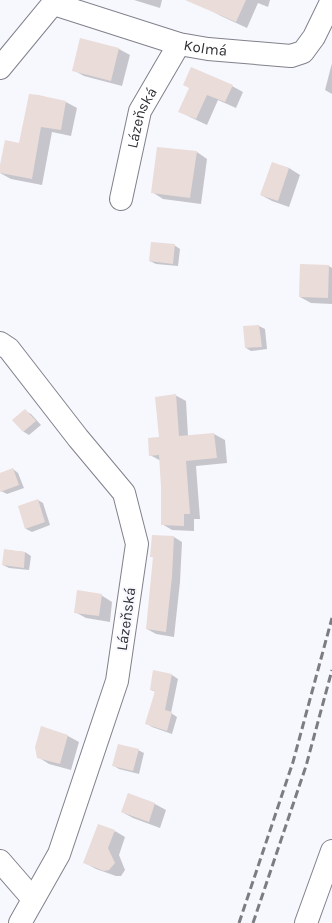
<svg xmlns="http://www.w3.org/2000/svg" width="332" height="923" viewBox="0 0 332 923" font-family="Karla,sans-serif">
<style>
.shadow{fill:#0003}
.building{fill:#eadcd8}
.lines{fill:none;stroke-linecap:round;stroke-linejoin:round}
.minor-casing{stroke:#81818c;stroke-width:24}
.secondary-casing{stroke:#81818c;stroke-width:24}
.minor{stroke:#fff;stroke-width:22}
.secondary{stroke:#fff;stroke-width:22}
.rail{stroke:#7c7d82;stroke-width:3;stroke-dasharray:8 4;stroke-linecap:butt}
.labels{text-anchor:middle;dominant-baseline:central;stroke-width:4;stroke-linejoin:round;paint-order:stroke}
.street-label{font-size:15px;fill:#2d2e32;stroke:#f7f7fe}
</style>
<rect width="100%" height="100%" fill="#f7f7fe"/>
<path class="shadow" d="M134,0H162L160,8Z
M215,0H270L268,7L258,3L247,28L221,16L210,10Z
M119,49L130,55L122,86L84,76L73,70Z
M332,63V94L325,90Z
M232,86L243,92L236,108L218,100L207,125L190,117L179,111L190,88Z
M66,102L77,108L71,136L52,132L42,185L11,179L0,173V170L20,144Z
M197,152L207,159L201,204L163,199L152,192Z
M272,163L289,168L300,175L289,207L272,201L261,195Z
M174,245L180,249L178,266L156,264L150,261Z
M329,266L332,268V304L311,303L300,297Z
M259,326L265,329L267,349L251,351L246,348Z
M175,395L186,401L188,436L214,434L225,440L227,463L196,466L200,519H194V531L172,530L162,524L161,461L150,455L160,438Z
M25,411L31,414L41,425L29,435L24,432L14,420Z
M13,469L18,473L24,488L7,494L1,491L0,487V474Z
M38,500L43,503L50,525L32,532L26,529Z
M174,537L182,542L180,582L174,637L156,634L147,629L154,558L151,556Z
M5,550L25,552L31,556L29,570L9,568L3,565Z
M101,595L112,602L110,622L86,618L75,612Z
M154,671L172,675L178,679L171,713L177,717L172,734L152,727L146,723L156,692L151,690Z
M42,728L68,736L79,742L71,770L49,764L38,757Z
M138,750L144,753L139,774L119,769L114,766Z
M128,794L155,804L166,810L160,828L133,818L122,812Z
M115,831L125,837L119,855L125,870L121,876H116L96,869L85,863Z"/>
<path class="building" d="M185,0H246L236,22Z
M80,38L119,48L111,81L72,71Z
M191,67L233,85L225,102L207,95L196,119L178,112L189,88L183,85Z
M29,94L39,95L47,97L66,101L61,130L41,127L32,179L0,173V165L5,140L19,143Z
M157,147L197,151L190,198L151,193Z
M272,162L289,168L278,201L260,195Z
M151,242L175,244L173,264L149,261Z
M300,264L329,265L328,298L299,297Z
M259,325L262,347L245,348L243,326Z
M176,394L179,436L214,433L217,458L186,461L190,514H184V526L161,525V487L159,455L149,456L148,438L159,437L155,397Z
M25,409L36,421L23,432L12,420Z
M13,468L19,485L0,492V473Z
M38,499L45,522L25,529L18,506Z
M152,535L174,536L172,577L166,632L146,629L153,557H150Z
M4,549L25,552L24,568L2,565Z
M77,590L102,594L99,616L74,613Z
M153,670L172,674L165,710L172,712L167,731L145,724L155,691L150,690Z
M41,726L68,735L60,764L37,758L35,747Z
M118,744L139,749L133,771L112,766Z
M128,793L155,803L149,822L121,812Z
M98,824L115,830L108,848L115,863L109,870L104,871L83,863Z"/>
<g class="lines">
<defs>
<g id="minor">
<path id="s1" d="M54,4L179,44L208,49L291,56L303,52L314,37L332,0"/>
<path id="s2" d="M121,199L140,111L179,44"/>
<path d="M0,343L9,349L78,438L124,493L137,544L117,681L59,854L20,923"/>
<path d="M0,861L33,899"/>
<path d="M306,923L332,851"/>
</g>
<path id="secondary" d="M0,68L56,0"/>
</defs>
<use href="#minor" class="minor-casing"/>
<use href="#secondary" class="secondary-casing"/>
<use href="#minor" class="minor"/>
<use href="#secondary" class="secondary"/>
<path class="rail" d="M239,923L293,762L332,618
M253,923L306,766L332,670"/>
</g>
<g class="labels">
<g class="street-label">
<text stroke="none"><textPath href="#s1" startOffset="158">Kolmá</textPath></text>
<text stroke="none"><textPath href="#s2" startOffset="84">Lázeňská</textPath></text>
<text transform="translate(126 619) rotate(-82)">Lázeňská</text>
</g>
</g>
</svg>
